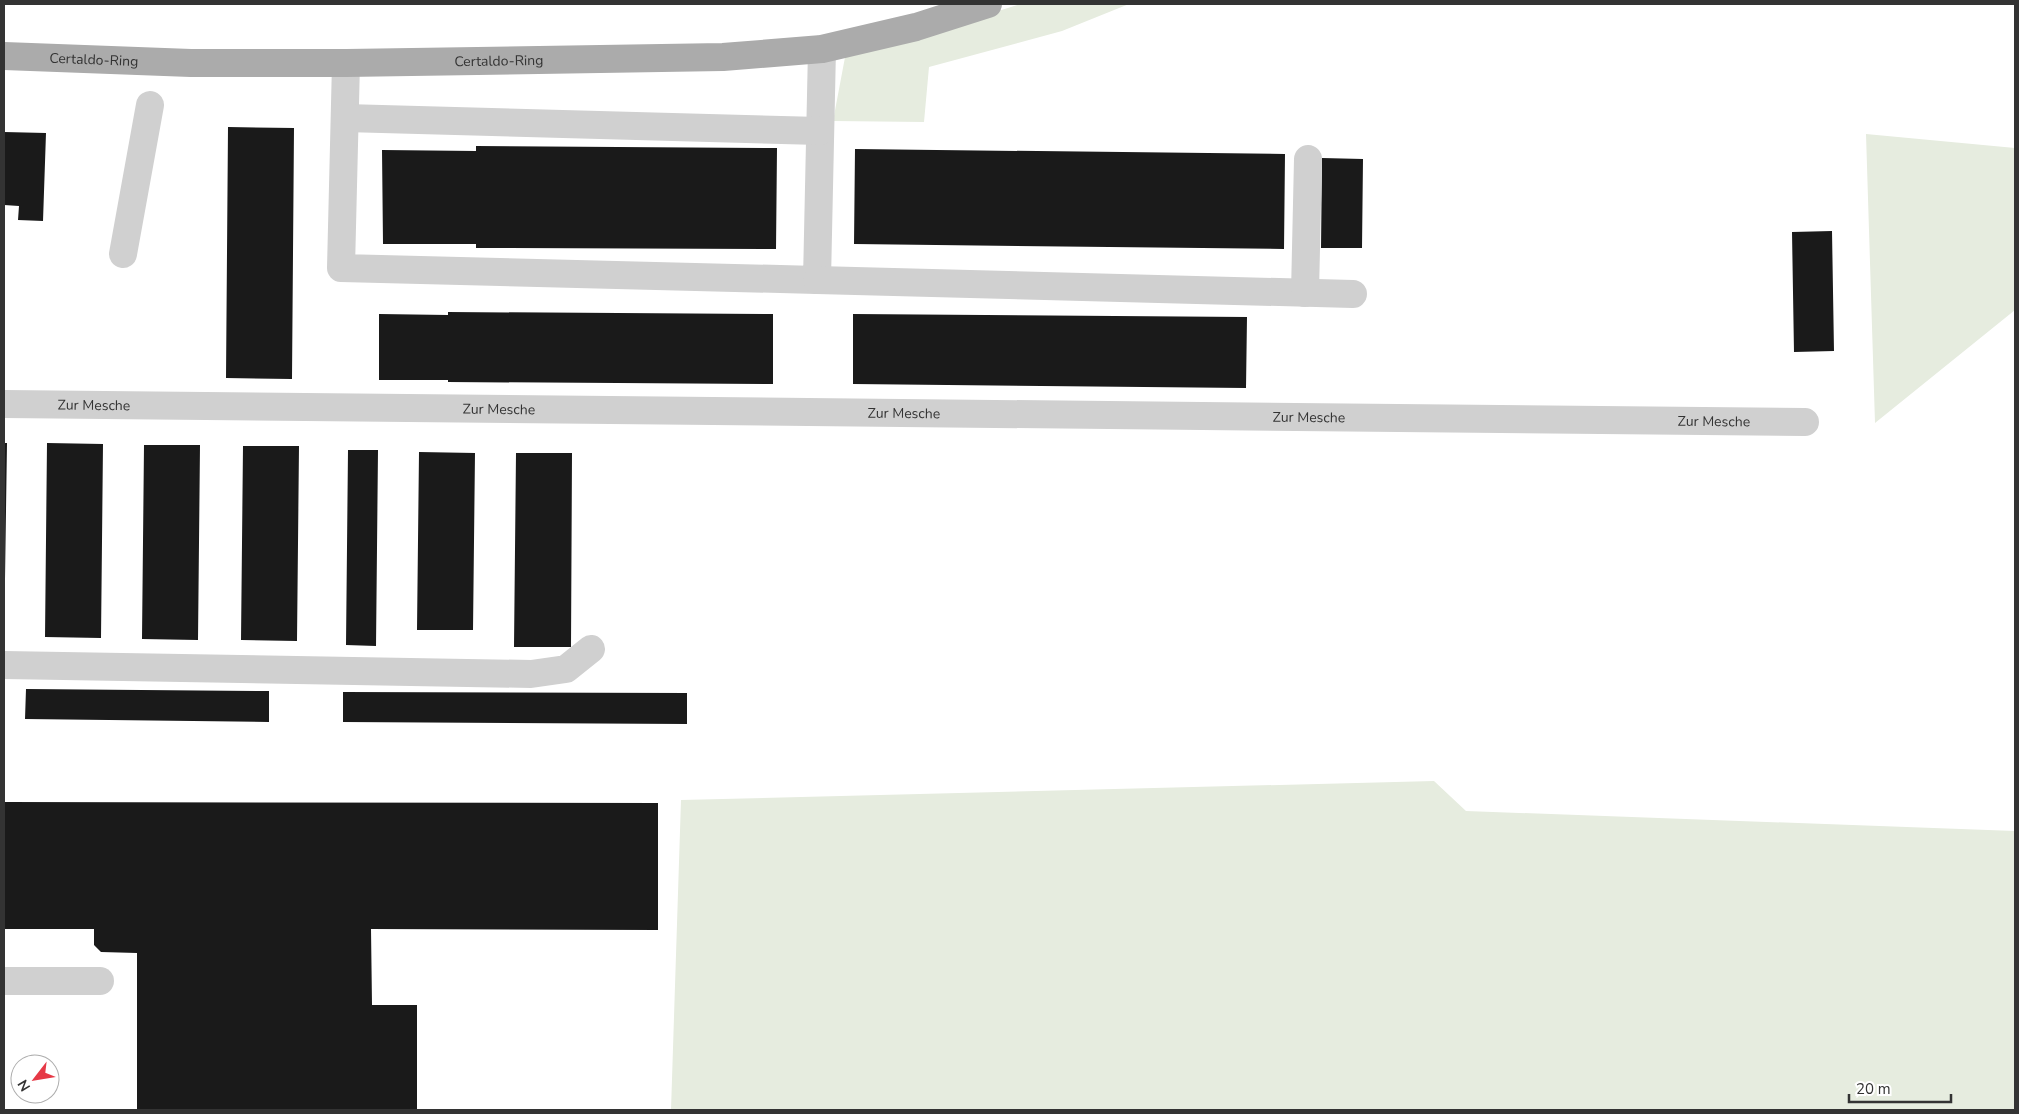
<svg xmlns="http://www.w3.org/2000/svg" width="2019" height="1114" viewBox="0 0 2019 1114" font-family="'Nunito Sans',sans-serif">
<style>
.green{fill:#e6ecdf}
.building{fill:#1a1a1a}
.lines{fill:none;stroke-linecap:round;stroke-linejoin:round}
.minor{stroke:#d0d0d0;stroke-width:28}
.major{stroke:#ababab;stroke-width:28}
.labels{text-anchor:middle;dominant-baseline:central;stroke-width:5;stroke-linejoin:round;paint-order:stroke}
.street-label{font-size:14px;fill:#333;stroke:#fff}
</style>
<rect width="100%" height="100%" fill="#fff"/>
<path class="green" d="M1020,4H1129L1062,31L929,67L924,122L833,121L846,52L920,36Z
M1866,134L2015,148V310L1875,423Z
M1434,781L1466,811L2015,831V1110H671L681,800Z"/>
<path class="building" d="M228,127L294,128L292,379L226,378Z
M4,132L46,133L43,221L18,220L19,206L4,205Z
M476,146L777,148L776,249L476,248V244H383L382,150L476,151Z
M855,149L1285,154L1284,249L854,244Z
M1322,158L1363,159L1362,248H1321Z
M1832,231L1834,351L1794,352L1792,232Z
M448,312L773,314V384L448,382V380H379V314L448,315Z
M853,314L1247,317L1246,388L853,384Z
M4,443H7L5,579H4Z
M47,443L103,444L101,638L45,637Z
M144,445H200L198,640L142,639Z
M243,446H299L297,641L241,640Z
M348,450H378L376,646L346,645Z
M419,452L475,453L473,630H417Z
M516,453H572L571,647H514Z
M26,689L269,691V722L25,719Z
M343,692L687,693V724L343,722Z
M4,802L658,803V930L371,929L372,1005H417V1110H137V953L101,952L94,945V929H4Z"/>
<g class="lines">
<g class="minor">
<path d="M346,63L341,268L817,280L822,49"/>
<path d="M345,118L820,131"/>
<path d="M123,254L150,105"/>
<path d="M817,280L1353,294"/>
<path d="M1305,293L1308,159"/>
<path id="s1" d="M4,404L1805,422"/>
<path d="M4,665L531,674L566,669L591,649"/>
<path d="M4,981H100"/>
</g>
<path class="major" id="s2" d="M4,56L191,63H346L723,57L822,49L916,27L988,4"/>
</g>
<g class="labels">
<g class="street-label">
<text stroke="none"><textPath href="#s2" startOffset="90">Certaldo-Ring</textPath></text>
<text stroke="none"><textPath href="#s2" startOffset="495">Certaldo-Ring</textPath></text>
<text stroke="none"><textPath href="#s1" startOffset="90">Zur Mesche</textPath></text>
<text stroke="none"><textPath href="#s1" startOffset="495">Zur Mesche</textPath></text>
<text stroke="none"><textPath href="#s1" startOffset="900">Zur Mesche</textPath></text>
<text stroke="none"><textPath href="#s1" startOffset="1305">Zur Mesche</textPath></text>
<text stroke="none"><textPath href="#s1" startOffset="1710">Zur Mesche</textPath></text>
</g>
</g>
<rect width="2019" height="1114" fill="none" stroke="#333333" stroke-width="10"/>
<g transform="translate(35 1079) rotate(239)"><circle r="24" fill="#ffffff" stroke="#adadad"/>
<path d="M0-4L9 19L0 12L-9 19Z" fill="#e63946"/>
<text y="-8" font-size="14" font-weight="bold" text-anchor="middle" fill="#333333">N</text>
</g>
<path d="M1849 1094v8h102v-8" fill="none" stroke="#333333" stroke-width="2.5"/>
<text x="1856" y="1094" font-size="15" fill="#333333" stroke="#ffffff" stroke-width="4" paint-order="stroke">20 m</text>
</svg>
